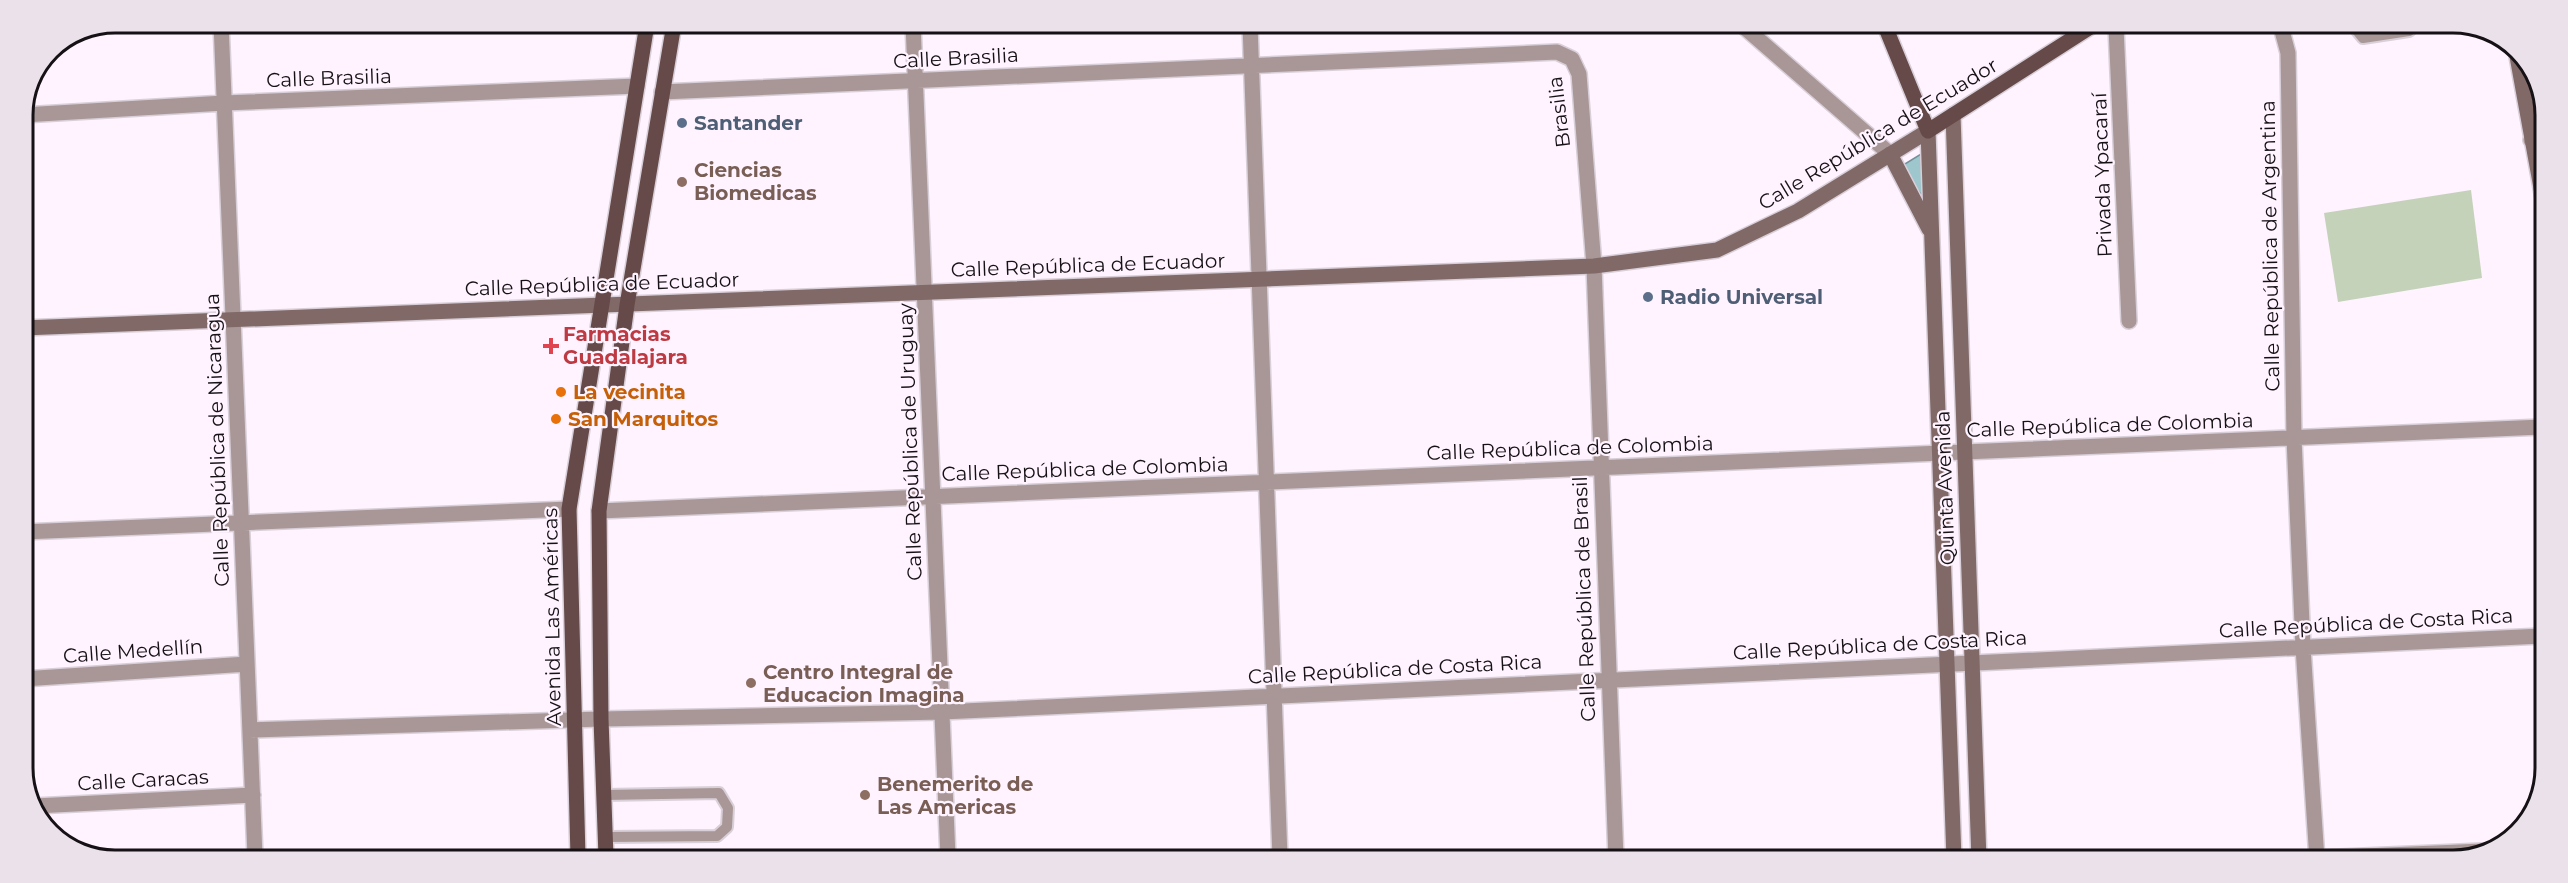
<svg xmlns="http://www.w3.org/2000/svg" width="2568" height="883" viewBox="0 0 2568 883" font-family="Montserrat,sans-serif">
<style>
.green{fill:#c5d2ba}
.water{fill:#9dc6cd;stroke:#749096;stroke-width:1.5}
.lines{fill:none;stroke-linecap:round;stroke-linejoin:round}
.lane-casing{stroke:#d9cfd9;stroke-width:14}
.street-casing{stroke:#d9cfd9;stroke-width:18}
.secondary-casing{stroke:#d9cfd9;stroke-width:18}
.primary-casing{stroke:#d9cfd9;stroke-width:18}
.lane{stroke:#a89796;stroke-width:10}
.street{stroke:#a89796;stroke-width:15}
.secondary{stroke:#816968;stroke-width:15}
.primary{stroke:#654a49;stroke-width:15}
.service-dot{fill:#5c6f8a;stroke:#fef3fe;stroke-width:2}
.education-dot{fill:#8d6e63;stroke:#fef3fe;stroke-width:2}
.health-dot{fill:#e0444e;stroke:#fef3fe;stroke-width:2}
.food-dot{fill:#e8710a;stroke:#fef3fe;stroke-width:2}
.labels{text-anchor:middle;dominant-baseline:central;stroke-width:4.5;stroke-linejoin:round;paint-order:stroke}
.street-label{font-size:20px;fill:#151115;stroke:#fef3fe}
.service-label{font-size:20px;font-weight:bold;fill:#4e5e75;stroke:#fef3fe;text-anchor:start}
.education-label{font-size:20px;font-weight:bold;fill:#785e54;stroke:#fef3fe;text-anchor:start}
.health-label{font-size:20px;font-weight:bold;fill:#be3a42;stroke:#fef3fe;text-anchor:start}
.food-label{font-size:20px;font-weight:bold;fill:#c56008;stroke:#fef3fe;text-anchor:start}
.rim{fill:none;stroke:#151115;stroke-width:3}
</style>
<rect width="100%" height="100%" fill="#fef3fe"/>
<path class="green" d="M2471,190L2482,278L2338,302L2324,213Z"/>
<path class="water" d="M1921,154L1923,197L1900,167Z"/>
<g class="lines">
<defs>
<path id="lane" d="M2354,27L2363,38L2409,31L2414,27
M604,795L719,793L728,808L727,827L717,836L606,837"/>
<path id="street" d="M221,23L255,856
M913,24L948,857
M1250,25L1280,858
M1743,26L1890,154
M2116,27L2129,321
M2281,27L2288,53L2294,438L2303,647L2317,860
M662,92L1557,52L1572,59L1579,74L1594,266L1616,859
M23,115L224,103L637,86
M2531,140L2545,134
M599,511L2543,427
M23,532L569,509
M23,679L247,664
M250,730L601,719L942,712L2542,636
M35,806L253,795
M2266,860L2483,851"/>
<path id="secondary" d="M2516,51L2545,210
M1953,115L1979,860
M1890,154L1929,229
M23,328L1594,266L1717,250L1798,211L1928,131L1954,859"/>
<path id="primary" d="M1885,26L1928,131L2092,26
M578,857L569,509L647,24
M606,857L601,719L599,511L627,305L674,24"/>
</defs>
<use href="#lane" class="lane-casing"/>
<use href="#street" class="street-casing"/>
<use href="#secondary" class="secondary-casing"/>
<use href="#primary" class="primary-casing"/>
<use href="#lane" class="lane"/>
<use href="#street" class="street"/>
<use href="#secondary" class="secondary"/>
<use href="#primary" class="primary"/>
</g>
<g class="service-dot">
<circle cx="682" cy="123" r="6"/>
<circle cx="1648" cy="297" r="6"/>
</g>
<g class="education-dot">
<circle cx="682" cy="182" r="6"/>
<circle cx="751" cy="683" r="6"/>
<circle cx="865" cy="795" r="6"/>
</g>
<path class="health-dot" d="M548 337h6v6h6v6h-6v6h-6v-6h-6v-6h6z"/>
<g class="food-dot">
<circle cx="561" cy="392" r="6"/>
<circle cx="556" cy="419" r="6"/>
</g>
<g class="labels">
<g class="street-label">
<text transform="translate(956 58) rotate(-3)">Calle Brasilia</text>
<text transform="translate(329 78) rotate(-2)">Calle Brasilia</text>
<text transform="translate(1559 112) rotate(-97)">Brasilia</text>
<text transform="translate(1878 134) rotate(-31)">Calle República de Ecuador</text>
<text transform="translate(2102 175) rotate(-92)">Privada Ypacaraí</text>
<text transform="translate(2270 246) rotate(-91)">Calle República de Argentina</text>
<text transform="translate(1088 265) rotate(-2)">Calle República de Ecuador</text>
<text transform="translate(602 284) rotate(-2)">Calle República de Ecuador</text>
<text transform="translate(2110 425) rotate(-2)">Calle República de Colombia</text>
<text transform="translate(217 440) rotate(-92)">Calle República de Nicaragua</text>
<text transform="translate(910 442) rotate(-92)">Calle República de Uruguay</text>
<text transform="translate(1570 448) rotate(-2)">Calle República de Colombia</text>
<text transform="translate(1085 469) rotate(-2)">Calle República de Colombia</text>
<text transform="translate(1945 488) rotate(-92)">Quinta Avenida</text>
<text transform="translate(1584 599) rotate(-92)">Calle República de Brasil</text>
<text transform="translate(552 617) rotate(-91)">Avenida Las Américas</text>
<text transform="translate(2366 623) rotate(-3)">Calle República de Costa Rica</text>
<text transform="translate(1880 645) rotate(-3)">Calle República de Costa Rica</text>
<text transform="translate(133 651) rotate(-4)">Calle Medellín</text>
<text transform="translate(1395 669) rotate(-3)">Calle República de Costa Rica</text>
<text transform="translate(143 780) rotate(-3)">Calle Caracas</text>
</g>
<g class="service-label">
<text x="694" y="123">Santander</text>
<text x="1660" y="297">Radio Universal</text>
</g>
<g class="education-label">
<text x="694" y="170">Ciencias<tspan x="694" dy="23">Biomedicas</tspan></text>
<text x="763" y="672">Centro Integral de<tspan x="763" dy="23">Educacion Imagina</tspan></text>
<text x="877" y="784">Benemerito de<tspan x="877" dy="23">Las Americas</tspan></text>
</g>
<g class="health-label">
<text x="563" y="334">Farmacias<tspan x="563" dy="23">Guadalajara</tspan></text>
</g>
<g class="food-label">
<text x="573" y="392">La vecinita</text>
<text x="568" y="419">San Marquitos</text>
</g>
</g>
<path d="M0 0H2568V883H0ZM115 33H2453A82 82 0 0 1 2535 115V768A82 82 0 0 1 2453 850H115A82 82 0 0 1 33 768V115A82 82 0 0 1 115 33Z" fill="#ebe1eb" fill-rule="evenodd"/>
<path class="rim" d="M115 33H2453A82 82 0 0 1 2535 115V768A82 82 0 0 1 2453 850H115A82 82 0 0 1 33 768V115A82 82 0 0 1 115 33Z"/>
</svg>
